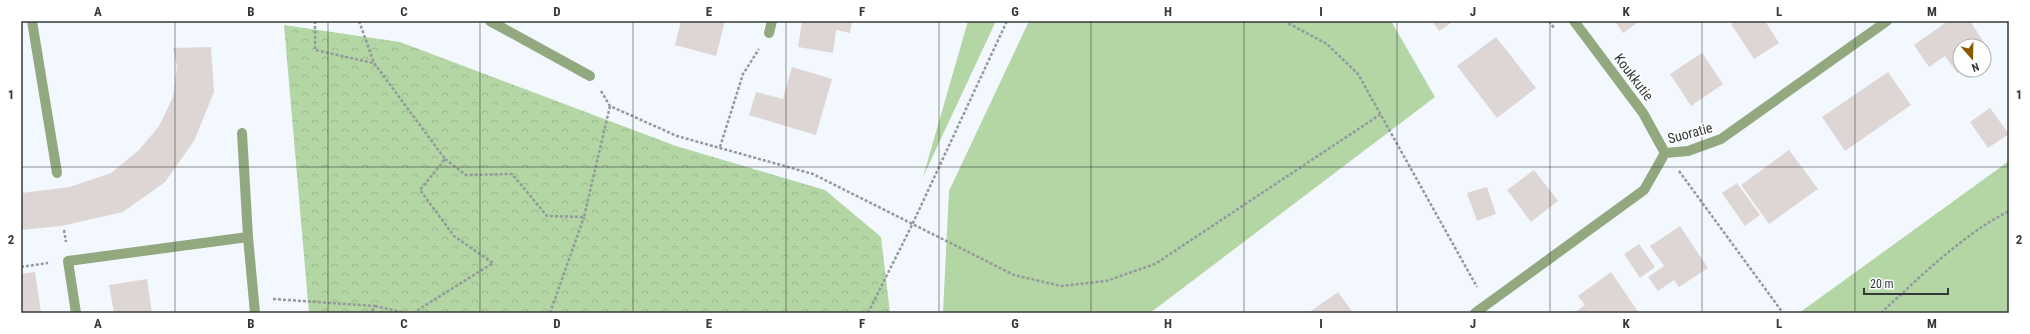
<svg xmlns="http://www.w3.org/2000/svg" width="2030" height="334" viewBox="0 0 2030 334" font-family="'Roboto Condensed',sans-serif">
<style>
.green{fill:#b4d6a4}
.forest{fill:url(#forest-crowns)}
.building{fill:#ded6d4}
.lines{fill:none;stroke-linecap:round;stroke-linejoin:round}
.path{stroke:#94999c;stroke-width:2.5;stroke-dasharray:3 2;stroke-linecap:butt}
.service{stroke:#92a980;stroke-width:10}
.minor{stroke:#92a980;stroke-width:10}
.grid{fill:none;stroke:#353839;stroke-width:1;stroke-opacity:0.55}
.labels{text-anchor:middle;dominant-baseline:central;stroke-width:3.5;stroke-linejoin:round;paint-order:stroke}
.street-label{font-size:14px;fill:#353839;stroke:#fff}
.neatline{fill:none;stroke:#353839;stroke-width:1.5}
.grid-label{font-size:13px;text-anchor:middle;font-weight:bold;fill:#353839}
</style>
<defs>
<pattern id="forest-crowns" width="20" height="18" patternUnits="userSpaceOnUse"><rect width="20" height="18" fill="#b4d6a4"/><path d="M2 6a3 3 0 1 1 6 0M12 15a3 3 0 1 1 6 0" fill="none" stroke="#9bb88e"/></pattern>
</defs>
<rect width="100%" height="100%" fill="#f2f8fd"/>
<path class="green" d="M968,21H996L923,177Z
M1029,21H1391L1435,97L1150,313H943L949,191Z
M2009,161V313H1799Z"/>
<path class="forest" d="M284,25L400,42L676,146L825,190L881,237L890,313H309Z"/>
<path class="building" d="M681,21H725L716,56L675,45Z
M802,21H852L850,33L836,30L833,53L798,47Z
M1432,21H1454L1439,31Z
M1615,21H1640L1623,33Z
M1735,21H1765L1779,43L1754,59L1731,24Z
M1948,21H1970L1989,50L1984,53V46H1960V70L1957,73L1945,56L1929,67L1914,45Z
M1496,37L1536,88L1497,118L1457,66Z
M211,47L214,92L194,141L165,182L123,212L61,226L21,230V193L70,187L111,173L139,150L159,126L173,97L177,66L173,48Z
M1702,53L1723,84L1691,106L1670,74Z
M792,67L832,79L816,135L749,115L756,92L783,99Z
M1888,72L1911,105L1845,151L1822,117Z
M1990,108L2009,134L1988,148L1970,122Z
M1789,150L1818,189L1769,224L1741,185Z
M1534,170L1558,201L1531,222L1507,190Z
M1737,183L1760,215L1745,226L1722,193Z
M1487,187L1496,214L1477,221L1467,193Z
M1680,226L1708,268L1679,287L1674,280L1658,291L1648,277L1664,266L1650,246Z
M1639,244L1655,267L1640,278L1624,254Z
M35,272L41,313H21V274Z
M1611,272L1639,313H1574L1585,305L1578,296Z
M147,279L152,313H114L109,285Z
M1338,292L1353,313H1308Z"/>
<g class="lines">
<path class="path" d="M315,21V50L373,63
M359,21L374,63L445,159L420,190L454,236L493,263L413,313
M1284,21L1327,44L1358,74L1477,287
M1549,21L1554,28
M601,91L610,106L677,136L813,174L1014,275L1061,286L1106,281L1155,264L1381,114
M720,147L743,74L759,49
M445,159L466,175L512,174L547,216L584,217L610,106
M1679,171L1783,313
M64,230L66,242
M21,267L48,263
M273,299L375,306L371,313
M375,306L406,313
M550,313L584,217
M868,313L912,225L1007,21
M1881,313C1920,277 1962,235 2009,211"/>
<path class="service" d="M32,21L57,173
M242,133L248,237
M76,313L68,261L248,237L255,313"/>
<path class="minor" d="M490,21L590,76
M1574,21L1643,113L1665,153
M769,33L772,21
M1475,313L1644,190L1665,153L1688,151L1721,139L1887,21"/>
</g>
<path class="grid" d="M175,21V313M328,21V313M480,21V313M633,21V313M786,21V313M939,21V313M1091,21V313M1244,21V313M1397,21V313M1550,21V313M1702,21V313M1855,21V313M21,167H2009"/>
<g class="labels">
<g class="street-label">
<text transform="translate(1634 77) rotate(53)">Koukkutie</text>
<text transform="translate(1690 133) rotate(-15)">Suoratie</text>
</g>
</g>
<rect width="2030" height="334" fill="none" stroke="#ffffff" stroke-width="44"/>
<g transform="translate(1972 58) rotate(160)"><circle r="19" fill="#ffffff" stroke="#aeafb0"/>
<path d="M0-3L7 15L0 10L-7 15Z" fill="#895a00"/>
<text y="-6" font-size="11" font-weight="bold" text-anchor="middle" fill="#353839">N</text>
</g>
<path d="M1864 288v6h84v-6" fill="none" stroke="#353839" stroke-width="2"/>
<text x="1870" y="288" font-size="12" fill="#353839" stroke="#ffffff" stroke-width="3" paint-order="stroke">20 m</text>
<rect x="22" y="22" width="1986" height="290" class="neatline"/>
<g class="grid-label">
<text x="98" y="16">A</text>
<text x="251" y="16">B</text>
<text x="404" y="16">C</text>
<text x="557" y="16">D</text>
<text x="709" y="16">E</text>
<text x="862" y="16">F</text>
<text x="1015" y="16">G</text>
<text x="1168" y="16">H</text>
<text x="1321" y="16">I</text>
<text x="1473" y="16">J</text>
<text x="1626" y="16">K</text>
<text x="1779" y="16">L</text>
<text x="1932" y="16">M</text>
<text x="11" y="99">1</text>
<text x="2019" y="99">1</text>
<text x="11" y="244">2</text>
<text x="2019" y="244">2</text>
<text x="98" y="328">A</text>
<text x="251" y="328">B</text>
<text x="404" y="328">C</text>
<text x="557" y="328">D</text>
<text x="709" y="328">E</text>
<text x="862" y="328">F</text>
<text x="1015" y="328">G</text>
<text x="1168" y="328">H</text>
<text x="1321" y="328">I</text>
<text x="1473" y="328">J</text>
<text x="1626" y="328">K</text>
<text x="1779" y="328">L</text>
<text x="1932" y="328">M</text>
</g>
</svg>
